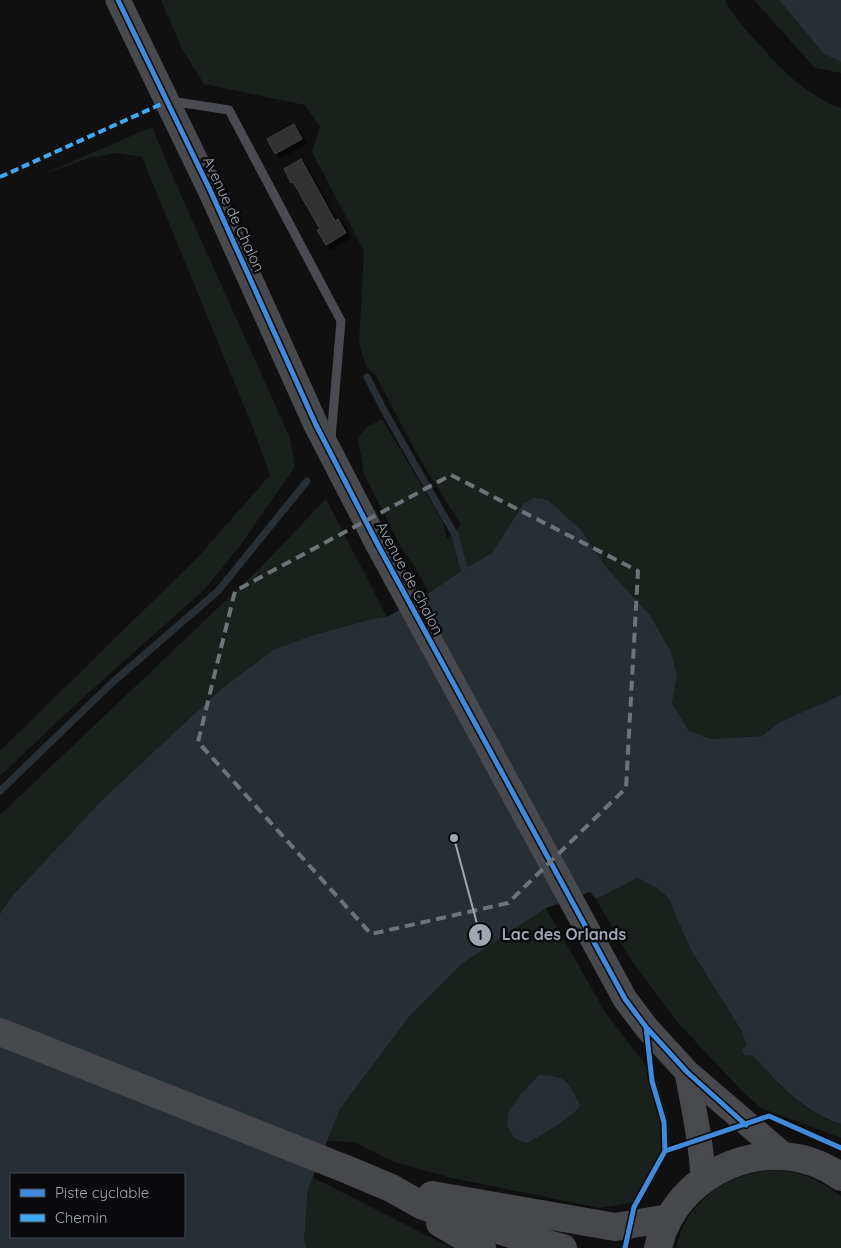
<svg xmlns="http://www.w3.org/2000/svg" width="841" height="1248" viewBox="0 0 841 1248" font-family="Quicksand,sans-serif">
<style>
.green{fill:#1a201b}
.water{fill:#272f35;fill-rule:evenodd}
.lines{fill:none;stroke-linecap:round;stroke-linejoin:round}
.stream{stroke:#272f35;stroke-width:7}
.building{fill:#303033;stroke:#3e4044;filter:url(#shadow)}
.service{stroke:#4a4b50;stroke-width:9}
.secondary{stroke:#48494d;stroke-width:25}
.primary{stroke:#46484b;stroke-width:28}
.quiet{stroke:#3fa9f5;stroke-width:4;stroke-dasharray:8 4;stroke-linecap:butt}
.cycleway-casing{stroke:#0a0a0c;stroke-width:8}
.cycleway{stroke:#408adc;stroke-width:5}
.marked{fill:none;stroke:#6e7279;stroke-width:4;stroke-dasharray:10 6;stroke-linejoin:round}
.labels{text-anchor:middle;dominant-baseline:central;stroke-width:5;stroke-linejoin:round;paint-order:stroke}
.street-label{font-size:15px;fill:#a0a6b2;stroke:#0a0a0c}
.leader{fill:none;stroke:#a0a6b2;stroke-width:2}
.callout-dot{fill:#a0a6b2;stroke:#0a0a0c;stroke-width:2}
.mark-label{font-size:15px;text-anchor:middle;font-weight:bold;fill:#111}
.callout-label{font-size:16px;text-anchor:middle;font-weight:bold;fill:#a0a6b2;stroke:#0a0a0c;stroke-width:5;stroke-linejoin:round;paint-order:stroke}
</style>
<defs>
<filter id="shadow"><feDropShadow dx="4.5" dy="4.5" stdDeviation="1" flood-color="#0009"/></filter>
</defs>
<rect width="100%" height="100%" fill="#101010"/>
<path class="green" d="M161,0H725C733,17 745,29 757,42C780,68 808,97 841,108V695L778,723L762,736L712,739L689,731L672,703L677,675L671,652L650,615L605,566L583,532L523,504L492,553L464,569L429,593L415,567L402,549L364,474L358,438L367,427L382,419L443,522L447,539L461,525L419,458L376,376L367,368L359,344L364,251L312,152L320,127L305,105L204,84L182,49Z
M754,0H779L824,54L841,62V73L815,68Z
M152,127L180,193L290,438L295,467L239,547L204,590L86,695L0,776V751L198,557L270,475L253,428L142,157L117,153L89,158L39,176Z
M326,499L387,617L368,620L311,636L221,689L103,799L13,895L0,914V815L259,569Z
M637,877L657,888L668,898L691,950L741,1030L752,1055L781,1086L805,1107L828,1120L841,1124V1138L761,1108L743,1092L678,1023L629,957L596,899Z
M546,908L605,1012L657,1080L668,1119L670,1148L655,1179L635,1202L599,1208L452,1178L394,1162L354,1142L327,1141L340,1109L409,1017L463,963Z
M778,1170C802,1172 822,1181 841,1196V1248H676C688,1198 728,1172 778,1170Z
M312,1177L452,1248H306L304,1240L308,1189Z"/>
<path class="water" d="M779,0H841V62L824,54Z
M534,498L548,500L583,532L605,566L650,615L671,652L677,675L672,703L689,731L712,739L762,736L778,723L841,695V1124C804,1113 778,1083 752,1055L745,1056L742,1050L747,1045L741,1030L691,950L668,898L657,888L637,878L596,899L590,892L546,908L463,963L409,1017L340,1109L308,1189L304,1240L306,1248H0V914L13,895L103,799L221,689L274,650L311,636L368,620L387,617L429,593L464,569L492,553L523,504ZM11,1174H184V1237H11Z
M539,1075C570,1076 566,1082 581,1106C565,1121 545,1134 526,1143L514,1138L507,1125L508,1113L520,1095Z"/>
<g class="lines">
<path class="stream" d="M367,377L386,414L455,535L464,569
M0,791L114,681L218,591L307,481"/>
</g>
<path class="building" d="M294,124L302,139L275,154L267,139Z
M301,159L335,221L338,219L346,233L326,245L317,230L320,229L293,182L291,183L284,169Z"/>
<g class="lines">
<path class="service" d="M170,101L229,110L341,321L331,438"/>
<path class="secondary" d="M118,0L210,190L316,425L378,545L625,999L646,1027L687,1072L785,1156
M687,1072C693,1107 702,1143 703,1179"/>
<path class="primary" d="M0,1032L346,1169L391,1188L423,1206L514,1235L563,1248
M432,1195L615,1227L669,1218
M440,1223L482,1248
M658,1248C675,1169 775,1128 841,1177"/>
<path class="quiet" d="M0,177L168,101"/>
<defs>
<path id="cycleway" d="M118,0L210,190L316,425L378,545L625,999L646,1027L687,1072L746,1125
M646,1027L652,1081L664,1122L665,1151
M625,1248L634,1207L665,1151L769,1116L841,1148"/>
</defs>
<use href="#cycleway" class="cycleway-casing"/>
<use href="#cycleway" class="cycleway"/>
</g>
<path class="marked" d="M451,475L638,571L626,788L508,903L371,934L198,742L235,591Z"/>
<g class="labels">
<g class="street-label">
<text transform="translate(234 214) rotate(65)">Avenue de Chalon</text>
<text transform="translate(410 578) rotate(62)">Avenue de Chalon</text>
</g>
</g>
<path class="leader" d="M454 838L480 935"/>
<g class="callout-dot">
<circle cx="454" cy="838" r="5"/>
<circle cx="480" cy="935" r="12"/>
</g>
<g class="mark-label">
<text x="480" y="940">1</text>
</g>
<g class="callout-label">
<text x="564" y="940">Lac des Orlands</text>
</g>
<rect x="10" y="1173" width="175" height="65" fill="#0a0a0c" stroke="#46484e"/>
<rect x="20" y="1189" width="25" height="8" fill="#408adc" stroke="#46484e"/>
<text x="55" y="1198" font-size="15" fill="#a0a6b2">Piste cyclable</text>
<rect x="20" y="1214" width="25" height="8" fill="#3fa9f5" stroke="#46484e"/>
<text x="55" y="1223" font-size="15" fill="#a0a6b2">Chemin</text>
</svg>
